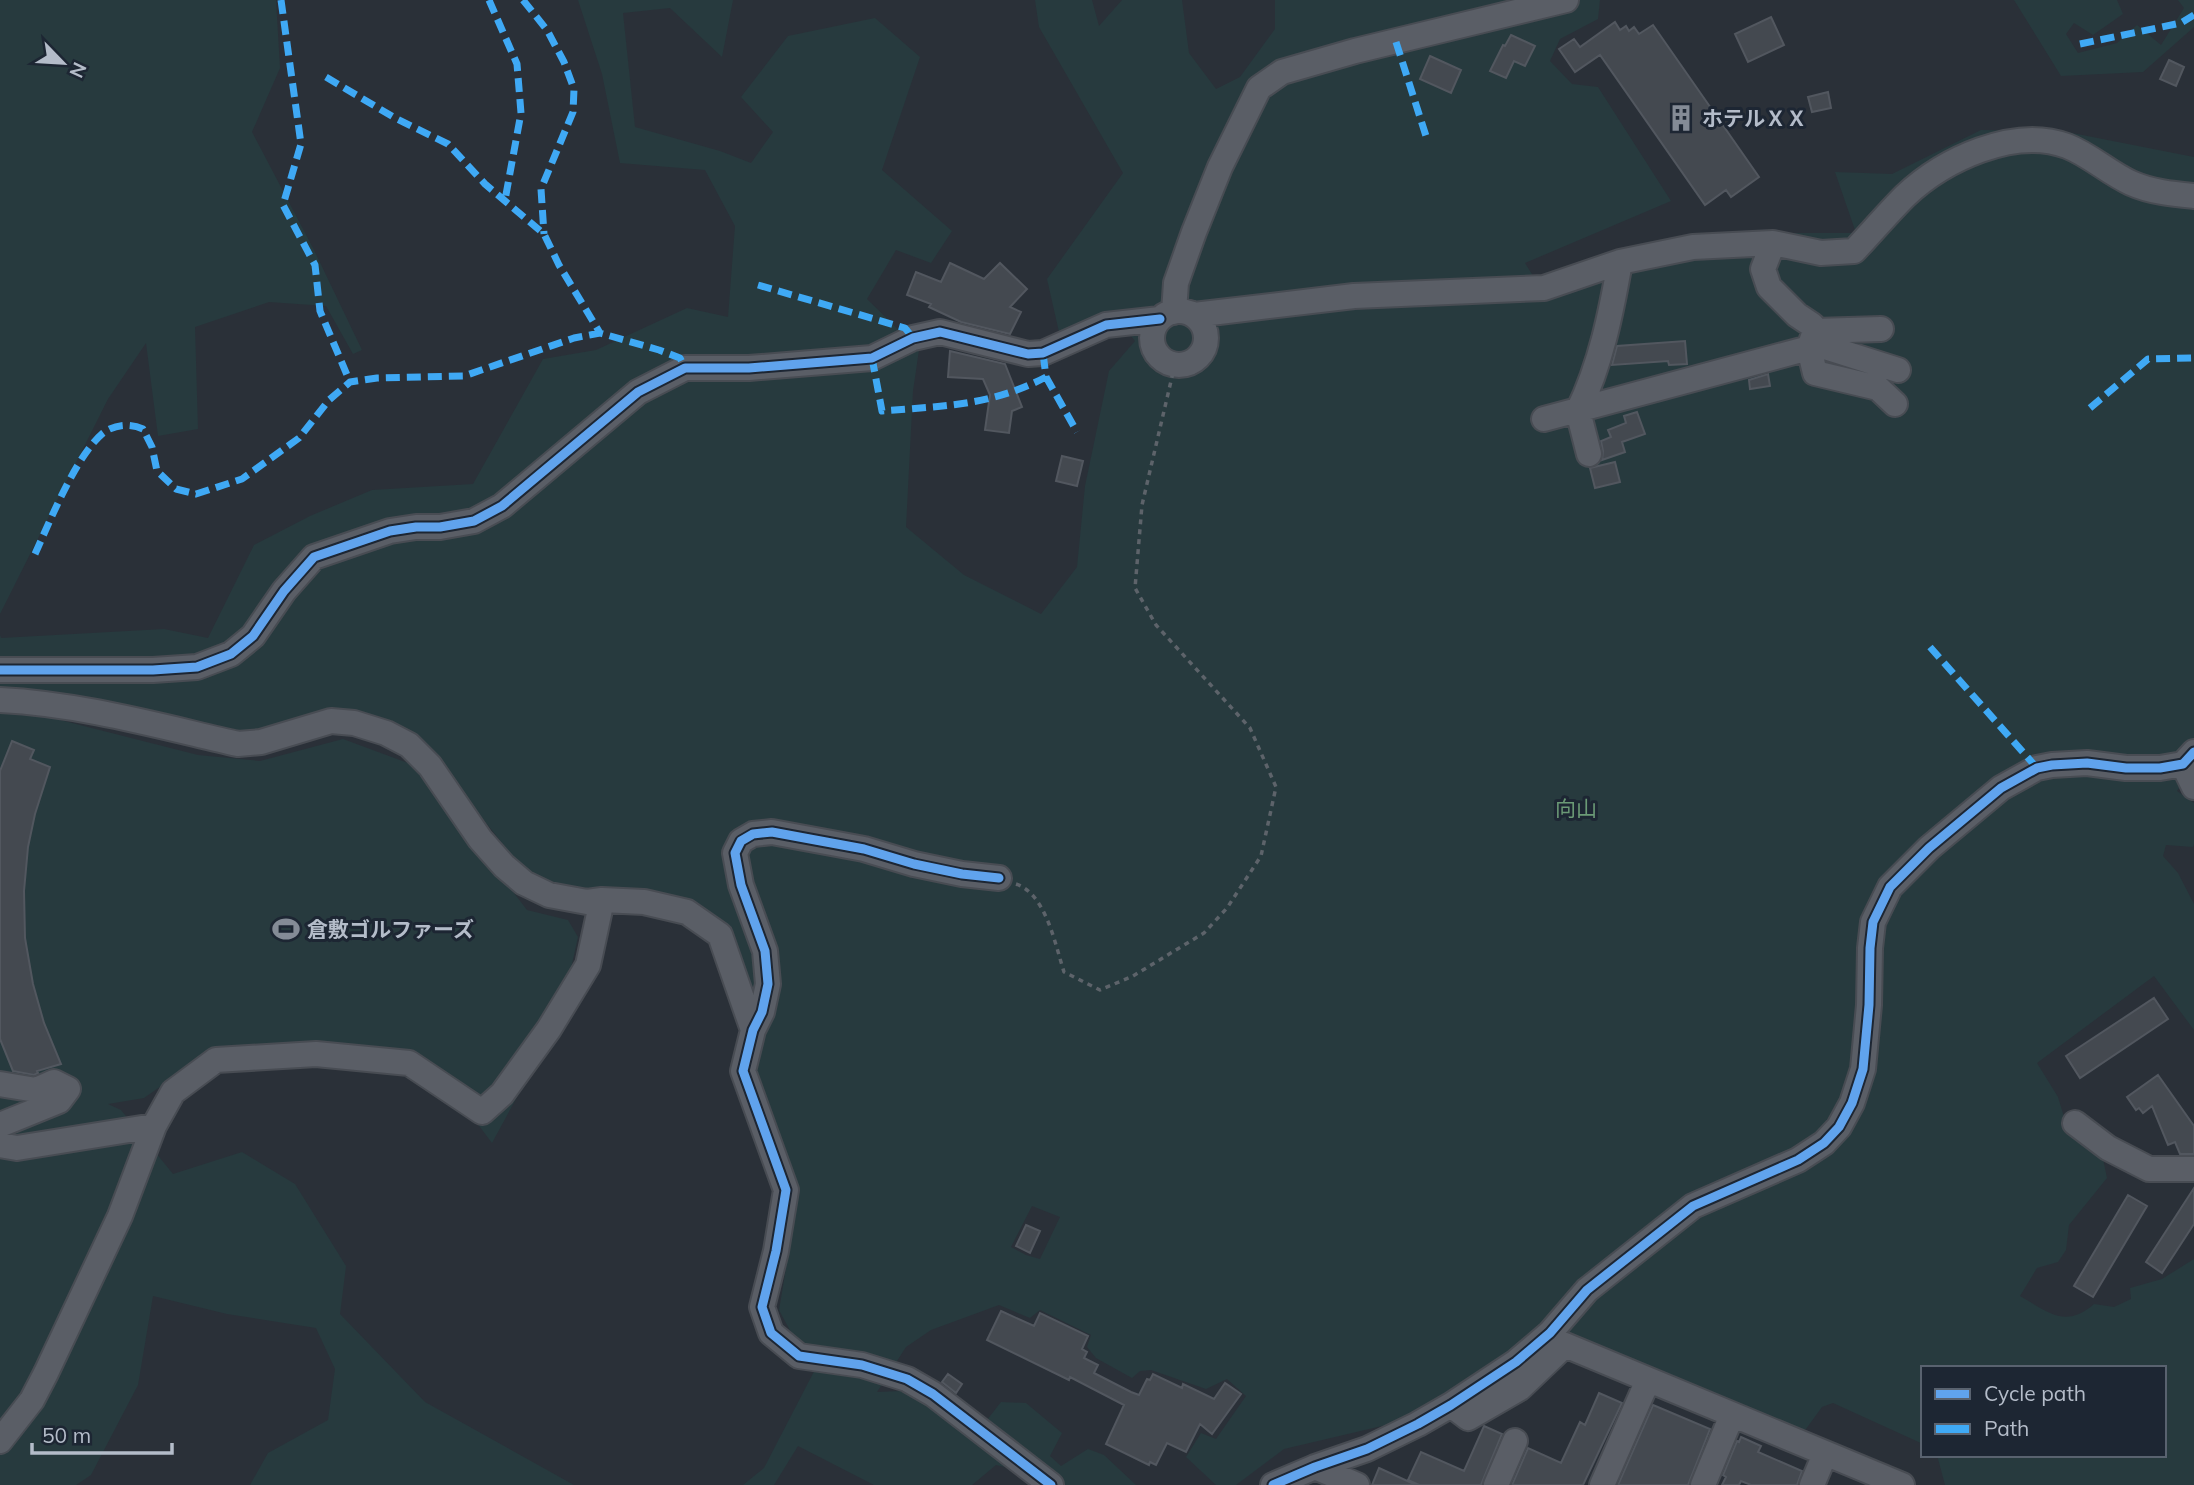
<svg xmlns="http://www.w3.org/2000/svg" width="2194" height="1485" viewBox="0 0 2194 1485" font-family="Mulish,'Noto Sans JP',sans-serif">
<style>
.green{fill:#273a3e;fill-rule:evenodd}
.building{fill:#444950;stroke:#52575f;stroke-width:2}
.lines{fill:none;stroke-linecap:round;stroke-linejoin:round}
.minor-casing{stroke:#484c53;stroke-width:28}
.path{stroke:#5d636a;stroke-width:3.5;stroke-dasharray:5 5;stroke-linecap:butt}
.minor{stroke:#5a5e66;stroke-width:24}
.quiet{stroke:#3fa9f5;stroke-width:7;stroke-dasharray:14 7;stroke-linecap:butt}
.cycleway-casing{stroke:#1d2633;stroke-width:13}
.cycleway{stroke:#60a3ed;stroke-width:9}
.labels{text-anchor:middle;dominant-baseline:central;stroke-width:6;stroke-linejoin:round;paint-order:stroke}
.poi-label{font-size:21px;font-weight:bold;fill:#b4bcc9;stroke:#1d2633;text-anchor:start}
.park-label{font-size:21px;fill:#6b9a76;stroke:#1d2633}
</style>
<rect width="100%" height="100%" fill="#2a3038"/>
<path class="green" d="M0,0H276L280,68L252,132L314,250L362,350L353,354L326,306L269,302L195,327L198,429L158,436L146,343L108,399L0,614Z
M578,0H733L722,57L670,8L623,13L635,127L720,151L751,163L773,132L741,97L788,36L875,18L920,57L882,170L952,231L931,263L896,250L867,299L919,350L913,391L906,527L964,575L1041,614L1077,567L1085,486L1109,371L1135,341L1114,314L1059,332L1047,279L1123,173L1039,27L1035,0H1092L1099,26L1122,0H1182L1189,53L1216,89L1240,77L1275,29V0H1600L1598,19L1560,39L1550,61L1572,84L1598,87L1671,201L1525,263L1538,284L1677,239L1794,233H1856L1835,172L1892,174L1981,130L2062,131L2194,157V766L2177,791L2194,803V844L2193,847L2166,845L2163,856L2178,873L2194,904V1030L2154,976L2037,1063L2058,1097L2068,1130L2102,1154L2107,1178L2069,1225L2066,1250L2058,1262L2037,1268L2020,1296C2048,1312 2066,1329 2094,1304L2114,1307L2131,1299L2130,1288L2162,1279L2194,1259V1485H1945L1937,1455H2164V1368H1923V1444L1833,1403L1822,1407L1806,1429L1793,1430L1543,1332L1420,1417L1284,1449L1236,1485H1216L1186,1457L1201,1433L1216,1439L1246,1396L1227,1379L1206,1389L1151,1370L1140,1371L1132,1378L1096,1358L1087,1347L1091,1335L1040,1310L1030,1318L999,1305L931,1330L906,1347L877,1392L901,1391L956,1422L987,1420L1001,1402L1026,1403L1062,1433L1050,1456L1061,1466L1088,1449L1104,1455L1136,1485H1034L1014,1469L996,1465L972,1485H874L798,1446L774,1485H743L764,1468L822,1356L793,1336L779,1310L798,1196L751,1072L725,934L560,887L522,868L443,769L391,728L260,736L0,696V635L1,638L164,629L208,638L254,545L310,516L372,490L473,484L543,359L596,350L687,308L728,317L735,226L705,170L620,163L602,74ZM1032,1206L1060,1217L1040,1259L1026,1255L1011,1247Z
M2014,0H2117L2123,14L2093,35L2074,23L2066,34L2078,53L2117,43L2137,25L2161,45L2184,8L2178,0H2194V27L2143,72L2061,76Z
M5,706L198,755L260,761L343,739L416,766L527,910L568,920L578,937L560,1018L492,1143L444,1079L414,1057L217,1047L144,1098L108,1104L121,1110L173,1174L242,1152L295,1184L346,1266L340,1314L425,1402L574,1485H250L268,1453L328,1420L335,1369L316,1328L227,1314L153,1296L138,1385L91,1475L76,1485H0V707Z"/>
<path class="building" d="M1771,17L1784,45L1748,62L1735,34Z
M1615,22L1620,30L1626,26L1629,31L1634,27L1639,34L1653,25L1759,177L1731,197L1726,190L1705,205L1600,55L1575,72L1559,49L1574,39L1580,47Z
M1511,35L1535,46L1525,66L1514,61L1506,78L1490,71L1503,45L1505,46Z
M1430,56L1461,70L1451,93L1420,79Z
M2169,60L2184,67L2176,86L2160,79Z
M1828,92L1831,108L1812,112L1808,97Z
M950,263L984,279L1000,263L1027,289L1010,307L1021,312L1010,334L961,322L929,307L931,304L907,295L916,272L941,282Z
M1685,341L1687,364L1669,365L1668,361L1612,365L1617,346Z
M950,351L1005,364L1022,407L1012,411L1009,433L985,430L990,395L983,379L948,377Z
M1768,374L1770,386L1750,389L1749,380Z
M1637,412L1645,434L1622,442L1625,452L1602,460L1603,451L1601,441L1611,437L1608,430L1626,423L1624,416Z
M1062,456L1083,461L1077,486L1056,481Z
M1615,462L1620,482L1595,488L1590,468Z
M12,741L34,750L30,759L50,767L35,814L28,847L24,891L25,938L33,984L44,1023L61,1064L37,1071L38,1073L34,1075L13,1071L0,1039V771Z
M2154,998L2168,1019L2080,1078L2066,1056Z
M2158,1075L2194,1126V1154H2180L2175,1142L2168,1145L2152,1106L2143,1113L2139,1108L2136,1110L2127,1097Z
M2194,1188V1224L2162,1273L2146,1262Z
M2128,1195L2147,1206L2093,1297L2074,1286Z
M1026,1225L1040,1231L1030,1253L1016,1246Z
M1001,1311L1034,1326L1040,1313L1088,1336L1082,1349L1087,1352L1084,1358L1098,1365L1094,1373L1131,1392L1139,1395L1147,1379L1150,1380L1153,1374L1182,1388L1183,1384L1214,1399L1225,1383L1241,1394L1212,1434L1200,1424L1186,1452L1167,1443L1156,1465L1150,1462L1149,1465L1106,1444L1124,1405L1070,1377L1069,1380L987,1340Z
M948,1374L962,1384L956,1393L942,1382Z
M1599,1393L1622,1403L1583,1485H1512L1528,1448L1561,1463L1580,1422L1585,1425Z
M1653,1405L1710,1429L1688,1485H1618Z
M1484,1426L1502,1434L1481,1485H1419L1408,1480L1421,1452L1464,1471Z
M1741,1437L1761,1446L1758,1452L1802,1471L1797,1485H1751L1741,1481L1739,1485H1722L1726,1477L1723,1475L1737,1441L1739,1442Z
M1379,1468L1416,1485H1372Z"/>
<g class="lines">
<defs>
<path id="minor" d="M1773,243L1763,269L1769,287L1797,315L1812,325L1815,331
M1152 338a27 27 0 1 1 54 0a27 27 0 1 1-54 0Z
M1174,312L1176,283L1194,232L1220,167L1259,88L1282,72L1355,51L1566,0
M1194,315L1354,296L1544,288L1620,262L1693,247L1773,243L1821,253L1854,251C1871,233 1888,213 1905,196C1943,160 2014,126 2067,146C2090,155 2109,173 2131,183C2151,192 2173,194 2194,196
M1881,329L1815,331L1809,348L1822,346L1898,370
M1544,419L1809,348L1815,373L1878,388L1895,404
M1589,454L1578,411C1601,364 1611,313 1620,262
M0,670H153L197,667L231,654L253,636L284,591L314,557L390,531L416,527H440L474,521L502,506L638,392L685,368H749L872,358L913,338L940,332L1028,354L1043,353L1106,325L1160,319
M0,700C81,704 159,726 238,744L261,742L331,721L354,723L386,733L409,745L430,766L480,839L504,866L524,883L549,895L587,902L602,900L644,902L687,912L720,935L753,1030
M2183,764L2194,787
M999,878L962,874L914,864L864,849L772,832L753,834L741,841L735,853L741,885L765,951L768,984L762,1012L753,1030L743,1071L786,1190L776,1251L762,1307L771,1333L799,1356L862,1365L907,1379L933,1394L1051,1485
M0,1084L36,1090L54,1082L68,1089L59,1101L0,1125
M2075,1123L2108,1148L2149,1169H2194
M154,1126L173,1092L216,1060L316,1054L409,1063L482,1112L502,1094L549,1029L588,965L602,900
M0,1145L17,1148L154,1126L120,1216L46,1373L32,1400L0,1441
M1451,1405L1468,1418L1520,1388L1565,1345L1902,1485
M1315,1467L1357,1485
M1273,1485L1315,1467L1367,1449L1418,1424L1451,1405L1516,1362L1550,1333L1587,1290L1693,1206L1798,1160L1824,1143L1839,1127L1852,1103L1863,1069L1869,1005L1870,948L1873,922L1890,887L1929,848L2001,788L2037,768L2052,765L2087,763L2126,768H2160L2183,764L2194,752
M1496,1485L1515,1441
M1602,1485L1648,1380
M1703,1485L1732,1415
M1812,1485L1825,1454"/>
</defs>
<use href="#minor" class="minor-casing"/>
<path class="path" d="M1016,884C1046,894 1055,944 1064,972L1100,990L1133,976L1204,933L1227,908L1261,856L1276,787L1250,728L1156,625L1135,588L1142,505L1175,364"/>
<use href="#minor" class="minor"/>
<path class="quiet" d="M281,0L301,144L283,205L315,265L320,311L350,382
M489,0L517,64L521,113L505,200
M523,0L547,30L564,62L574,89L573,112L541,189L544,234
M1396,42L1426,136
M2080,44L2181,23L2194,15
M326,77L395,118L448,144L485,184L544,234L559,265L600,333
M758,285L905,328L913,338
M872,358L882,411C942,406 991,406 1046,377L1043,353
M1046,377L1077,432
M2090,408L2148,359L2194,358
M35,554C50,521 76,456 102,434C114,424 130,423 143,429L152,447L157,471L176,489L196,494L242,479L299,438L329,400L350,382L377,378L464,376L574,338L600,333L659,350L680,358L685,368
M1930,647L2037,768"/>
<defs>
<path id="cycleway" d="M0,670H153L197,667L231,654L253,636L284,591L314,557L390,531L416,527H440L474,521L502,506L638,392L685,368H749L872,358L913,338L940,332L1028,354L1043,353L1106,325L1160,319
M999,878L962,874L914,864L864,849L772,832L753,834L741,841L735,853L741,885L765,951L768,984L762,1012L753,1030L743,1071L786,1190L776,1251L762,1307L771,1333L799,1356L862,1365L907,1379L933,1394L1051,1485
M1273,1485L1315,1467L1367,1449L1418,1424L1451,1405L1516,1362L1550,1333L1587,1290L1693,1206L1798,1160L1824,1143L1839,1127L1852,1103L1863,1069L1869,1005L1870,948L1873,922L1890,887L1929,848L2001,788L2037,768L2052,765L2087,763L2126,768H2160L2183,764L2194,752"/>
</defs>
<use href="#cycleway" class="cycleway-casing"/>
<use href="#cycleway" class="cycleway"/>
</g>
<defs>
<symbol id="building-bare" viewBox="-9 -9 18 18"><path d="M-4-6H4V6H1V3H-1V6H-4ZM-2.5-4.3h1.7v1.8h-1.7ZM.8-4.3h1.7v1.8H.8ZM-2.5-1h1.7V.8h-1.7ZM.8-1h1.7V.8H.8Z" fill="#848b96" stroke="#1d2633" stroke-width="2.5" paint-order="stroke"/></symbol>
<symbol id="stadium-bare" viewBox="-9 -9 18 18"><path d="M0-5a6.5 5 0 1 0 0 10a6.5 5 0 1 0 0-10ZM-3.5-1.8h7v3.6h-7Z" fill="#848b96" stroke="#1d2633" stroke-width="2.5" paint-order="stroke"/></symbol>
</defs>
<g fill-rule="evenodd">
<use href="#building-bare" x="1662" y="99" width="38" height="38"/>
<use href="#stadium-bare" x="267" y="910" width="38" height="38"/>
</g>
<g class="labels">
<g class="poi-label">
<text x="1702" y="118">ホテルＸＸ</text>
<text x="307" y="929">倉敷ゴルファーズ</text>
</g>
<g class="park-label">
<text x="1576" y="808">向山</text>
</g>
</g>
<rect x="1921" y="1366" width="245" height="91" fill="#1d2633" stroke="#59626f" stroke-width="2"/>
<rect x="1935" y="1389" width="35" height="10" fill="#60a3ed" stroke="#59626f" stroke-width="2"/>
<text x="1984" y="1401" font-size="21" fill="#b4bcc9">Cycle path</text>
<rect x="1935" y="1424" width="35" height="10" fill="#3fa9f5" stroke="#59626f" stroke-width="2"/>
<text x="1984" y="1436" font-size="21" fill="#b4bcc9">Path</text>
<g transform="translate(63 63) rotate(115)" stroke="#1d2633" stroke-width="5" paint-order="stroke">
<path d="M0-5L12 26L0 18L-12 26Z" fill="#b4bcc9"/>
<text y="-10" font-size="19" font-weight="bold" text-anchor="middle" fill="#b4bcc9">N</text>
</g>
<path d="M32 1443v10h140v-10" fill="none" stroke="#b4bcc9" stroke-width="3.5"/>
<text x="42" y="1443" font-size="21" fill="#b4bcc9" stroke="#1d2633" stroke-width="5" paint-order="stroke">50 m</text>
</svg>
